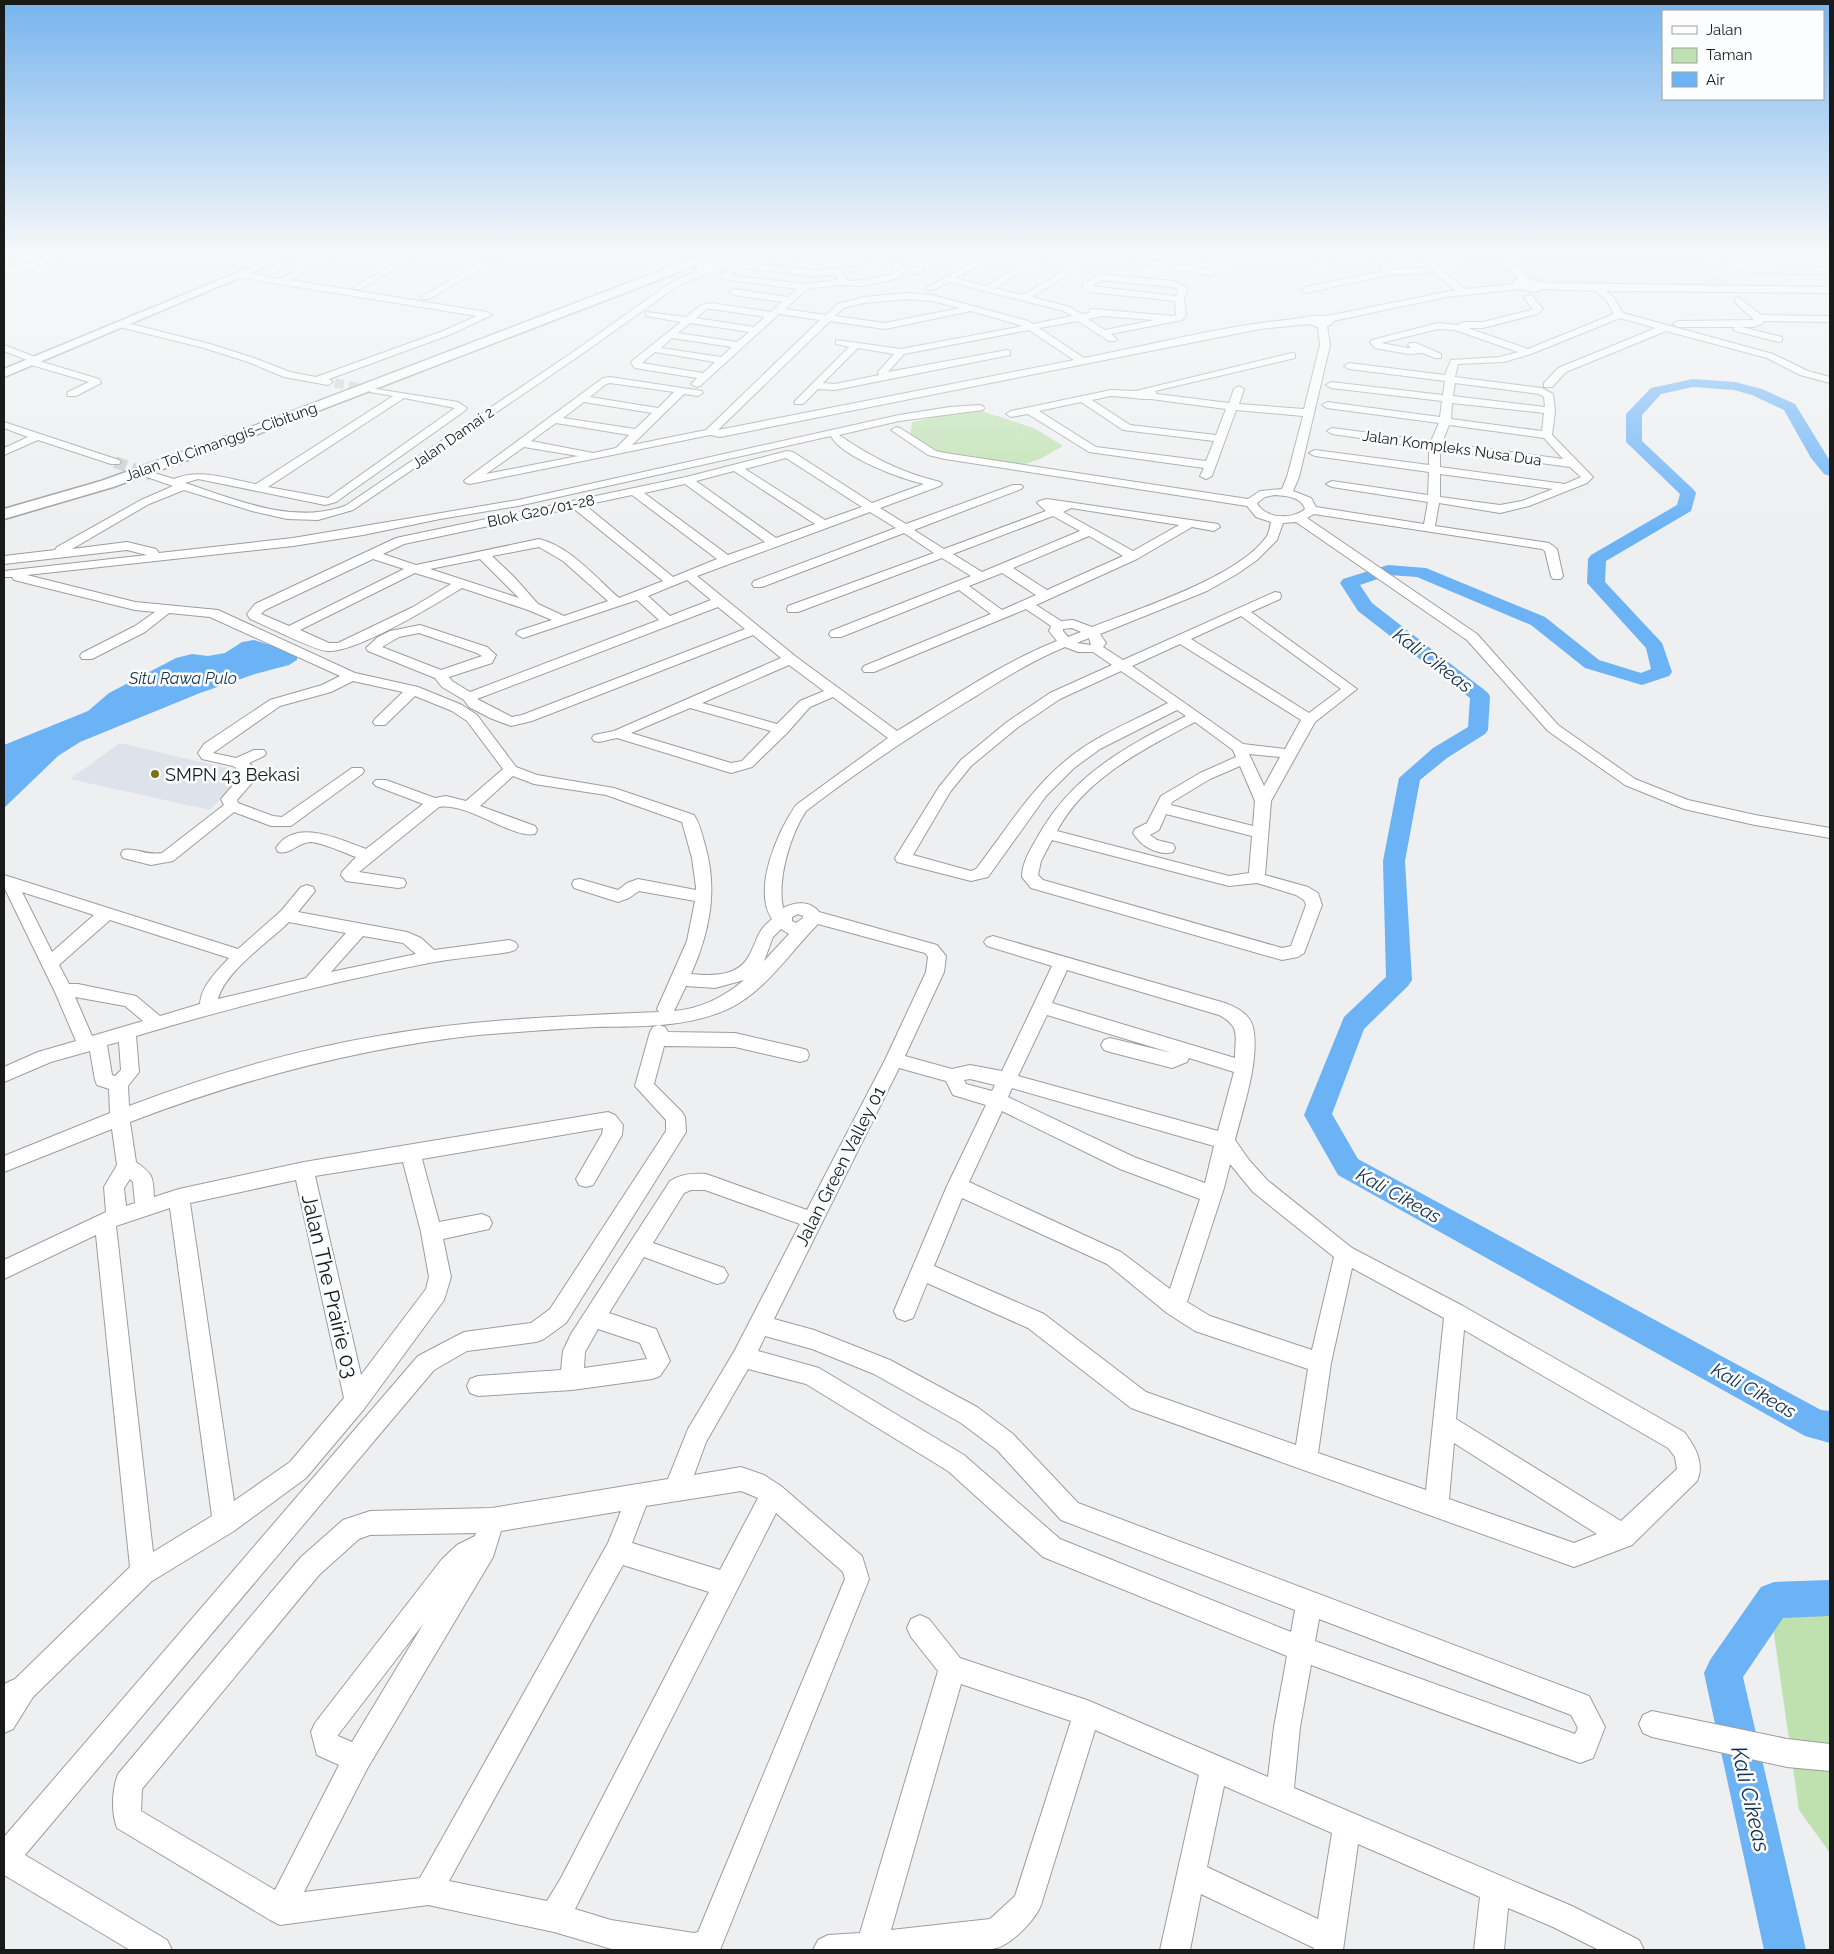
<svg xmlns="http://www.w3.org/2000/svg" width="1834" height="1954" viewBox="0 0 1834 1954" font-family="Raleway,sans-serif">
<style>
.built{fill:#dee2eb}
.green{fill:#bee1af}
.water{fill:#6cb3f6}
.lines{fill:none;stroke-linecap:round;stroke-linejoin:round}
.river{fill:#6cb3f6;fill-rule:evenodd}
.minor-tunnel-far1{stroke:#cecfd1;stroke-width:9;stroke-dasharray:9 5;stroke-linecap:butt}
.minor-tunnel{stroke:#cecfd1;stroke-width:12;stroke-dasharray:12 6;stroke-linecap:butt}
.minor-casing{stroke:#9c9d9e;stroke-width:2}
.major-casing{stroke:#9c9d9e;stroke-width:3}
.highway-casing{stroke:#9c9d9e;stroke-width:3}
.minor{fill:#fff;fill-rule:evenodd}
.major{fill:#fff;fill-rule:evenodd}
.highway{fill:#fff;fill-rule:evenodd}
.poi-dot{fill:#767215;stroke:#fcfdfe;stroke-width:2}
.labels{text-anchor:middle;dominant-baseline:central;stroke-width:5;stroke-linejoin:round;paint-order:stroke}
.far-street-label{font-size:15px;fill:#191a1a;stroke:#fcfdfe}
.far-water-label{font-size:16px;font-style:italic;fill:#15324d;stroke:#fcfdfe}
.poi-label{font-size:18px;fill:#191a1a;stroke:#fcfdfe;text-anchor:start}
.street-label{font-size:18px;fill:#191a1a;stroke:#fcfdfe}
.water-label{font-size:19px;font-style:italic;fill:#15324d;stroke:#fcfdfe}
.near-street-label{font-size:21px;fill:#191a1a;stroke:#fcfdfe}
.near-water-label{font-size:22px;font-style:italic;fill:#15324d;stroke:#fcfdfe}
</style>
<rect width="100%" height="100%" fill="#eeeff1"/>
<path class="built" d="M1461,254H1697L1734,289L1599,285L1553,281L1510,282L1486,288Z
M120,743L231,769L237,781L210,810L70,779Z"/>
<path class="green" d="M975,409L1034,428L1063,446L1040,459L1022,465L946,457L910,437L912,422Z
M1830,1612V1853L1799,1810L1771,1613Z"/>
<path class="water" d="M254,640L292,652L297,657V660L289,665L255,674L200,693L80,742L58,756L4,808V745L88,711L109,693L176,658L192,654L208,656L225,653L242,642Z"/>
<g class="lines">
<path class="river" d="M1693,379L1735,382L1762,389L1795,404L1830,461V476L1824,474L1811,458L1784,410L1752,395L1734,390L1693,387L1661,394L1642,415V441L1694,490L1696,493L1691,511L1606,561L1605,582L1662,643L1672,672L1669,676L1642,685L1585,668L1531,625L1417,577L1389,575L1360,585L1372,603L1487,692L1490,696L1488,730L1485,734L1447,758L1420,780L1405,861L1412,980L1408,986L1364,1029L1332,1114L1358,1159L1821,1410L1830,1411V1443L1805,1436L1338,1175L1304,1115L1344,1017L1386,977L1383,861L1399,778L1433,748L1468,727L1470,698L1358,611L1340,583L1343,579L1388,565L1426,568L1545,617L1599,660L1641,673L1651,669L1646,648L1587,583L1588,559L1591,555L1677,505L1680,494L1626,442V414L1651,388Z
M1830,1580V1616L1783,1618L1743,1677L1806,1950H1764L1704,1673L1710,1660L1761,1587L1774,1582Z"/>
<path class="minor-tunnel-far1" d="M335,383L374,390"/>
<path class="minor-tunnel" d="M115,462L151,475"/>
<defs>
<path id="minor" d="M4,254H32L44,258L55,254H67L24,271L4,275V269L37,260L4,256Z
M326,254H337L290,280L487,312L492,315L449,335L329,379L333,382L328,385L284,377L248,362L204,348L120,327L118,325L123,322L210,344L254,358L290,372L316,377L443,331L477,316L242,278L238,275L242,272L280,279Z
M411,254H421L361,289H355L354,287Z
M496,254H506L429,299H423L421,297Z
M752,254H791L825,259L826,261L822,264L773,257L752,263L809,270L837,269L840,270L848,281L863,280L894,274L892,264L896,261L899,262L901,267L920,268L924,271L920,274L903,272L900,278L863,286L839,285L807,289L785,309L826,315L837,304L864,297L907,293L932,295L1028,321L1033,324L1072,316L1064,311L949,282L933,290H927L926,288L988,254H999L955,278L986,286L1041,254H1051L995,288L1023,295L1092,254H1102L1032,297L1070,307L1081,314L1089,313L1090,310L1093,309L1173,316L1176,315L1175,301L1090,292L1083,288V284L1099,274L1174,281L1188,288L1184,299L1186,315L1182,320L1111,334L1117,339L1115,341H1109L1078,321L1039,328L1084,358C1151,345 1219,327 1286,320C1301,319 1312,314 1327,316L1455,290L1435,273L1388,275L1306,293L1301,290L1306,287L1383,271L1372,254H1380L1391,269L1431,268L1420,254H1429L1439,267L1447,266L1438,254H1446L1455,266L1453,270L1444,272L1465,289L1513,284L1514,280L1519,279L1499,254H1508L1528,278L1544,283L1830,287V293L1606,291L1614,298L1623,313L1773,354L1808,371L1830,377V383L1800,375L1767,358L1666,331L1566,372L1552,387H1544V383L1558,368L1656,328L1620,318L1531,354L1504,362L1458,364L1455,377L1542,388L1553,394L1555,411L1552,435L1593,477L1587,483L1529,506L1500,513L1439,503L1435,526L1549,543L1557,549L1563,576L1561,579H1553L1551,576L1545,551L1542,549L1314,514L1307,518L1477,634L1558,725L1635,779L1688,800L1755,815L1830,828V838L1755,825L1684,809L1625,785L1548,731L1467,640L1296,522L1283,523L1277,540L1257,560L1237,574L1207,591L1100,634L1106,643L1103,647L1123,660L1275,592L1280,593L1281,596L1280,599L1251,612L1357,689L1315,722L1271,801L1265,875L1308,887L1318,893L1322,905L1304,953L1298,957L1282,960L1031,888L1022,877C1022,863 1030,850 1037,838C1071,776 1123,748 1186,716L1177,710L1100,749L1074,768L1046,796L988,877L971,881L897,862L895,858L939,787L961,760L1007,722L1050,693L1112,665L1093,652H1078L1065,647C1031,661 1000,681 968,701C912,735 858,771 806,811C790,836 777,879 783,908C795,902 810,900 819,912L937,945L946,956L944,972L905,1056L952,1069L970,1065L1002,1071L1052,966L987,946L984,942L987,938L993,936L1225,1003C1236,1007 1250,1014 1253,1027C1260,1060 1243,1108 1235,1140L1249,1160L1267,1180L1352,1248L1463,1306L1684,1432C1695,1446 1705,1463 1697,1481L1632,1545L1574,1567L1131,1408L1028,1328L927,1283L913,1318L905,1321L897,1318L894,1311L947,1186L986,1105L953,1095L946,1081L899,1068L774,1319L814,1330L890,1360L977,1407L1013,1434L1078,1503L1589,1696L1605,1727L1593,1758L1580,1763L1311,1665L1300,1727L1294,1788L1572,1906L1639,1940L1644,1950H1599L1553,1927L1508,1908L1504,1950H1474L1480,1897L1358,1844L1343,1950H1313L1314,1948L1201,1894L1190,1950H1160L1199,1775L1095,1730L1041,1905C1036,1919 1013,1943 997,1948C990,1950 981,1949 974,1950H813L818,1940L828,1935L860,1933L938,1671L911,1637L907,1628L911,1619L920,1615L929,1619L960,1658L1087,1700L1268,1777L1274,1727L1287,1656L1043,1557L948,1471L806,1384L748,1369L706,1442L694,1475L741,1467L764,1475L781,1486L862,1556L869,1579L720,1950H615L554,1932L428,1905L280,1925L270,1920L117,1828C111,1812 112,1790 118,1774L301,1557L343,1520L370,1511L492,1508L668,1479L688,1429L735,1350L800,1224L705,1190H691L684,1193L653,1243L724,1268L728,1275L724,1282L717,1284L644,1257L609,1313L656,1329L670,1361L660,1376L652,1379L572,1390L478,1396L470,1393L467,1386L470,1379L478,1376L561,1370L563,1351L571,1334L670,1181C681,1174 693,1173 706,1174L807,1210L885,1060L926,972L928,957L925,953L818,924C790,952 766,991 728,1009C686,1028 640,1026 595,1027C556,1029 517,1032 478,1035C358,1048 243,1079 130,1122L136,1162C153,1174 153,1176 154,1197L179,1189L304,1162L608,1112L615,1115L623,1125L622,1135L593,1185L586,1187L579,1185L576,1179L602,1134L603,1128L422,1159L439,1222L482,1214L489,1217L492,1223L489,1229L443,1239L451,1277L444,1300L364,1409L306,1478L234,1531L152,1581L33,1697L13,1729L4,1733V1684L15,1679L130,1567L96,1235L4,1279V1260L106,1212L104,1187L117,1165L112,1129L4,1172V1156L110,1113L109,1089L97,1085L95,1080L90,1051L51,1062L4,1082V1067L38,1052L76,1041L55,992L4,887V875L238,949L281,911L301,887L307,885L313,887L315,891L298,912L407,932L421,938L434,950L509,940L515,942L518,946L515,950L509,952C483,956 456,958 429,963C331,982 233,1007 136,1036L139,1072L128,1086L129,1106C211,1075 297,1049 384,1035C475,1019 566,1016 659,1012L657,1009L687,941L695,901L639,891L629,898L618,902L574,888L572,884L574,880L580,879L618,890L627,883L638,879L696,890V887L692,858L682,822L606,795L534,784L513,776L480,806L535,826L537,830L535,834C513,839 467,802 439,807L359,872L404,879L406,883L404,887L398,888L346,881L341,875L342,872L356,857C344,853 324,843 311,842C298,842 291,855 278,852L276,848C296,817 340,840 366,849L423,804L376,786L373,783L376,780H386L435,798L446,796L466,801L503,769L467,721L452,711L415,696L385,725H375L373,722L375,719L403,692L353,681L331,692L280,706L213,753L236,758L254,750H264L266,753L264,756L249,763L255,769L257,777L237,800L238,803L273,816L282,817L352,768H362L364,771L362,774L291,826H271L234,812L173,861L151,865L123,858L121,854L123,850C135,847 146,856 162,853L224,805L221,799L241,776V771L233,766L202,759L198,753L204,744L270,700L322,685L340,676L210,617L169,613L145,632L92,659H82L80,656L82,653L135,626L155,612L135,610L14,580L12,577H4V571L147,555L127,550L4,564V556L55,550L57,547L141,500L173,486L147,477L145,475L147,473L151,472L174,479C200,468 228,479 256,484L393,396L370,392V388L458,402L467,408L466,410L336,502L325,505L198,479L185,483C235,499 292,525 345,506L573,352L673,281L713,265ZM729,266L721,275L723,279L797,289L788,297L734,289L729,292L734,295L782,302L771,312L712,303L701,305L686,317L646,312V316L681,322L632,361L631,363L635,368L697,378L691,384L696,387L700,386L779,314L820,320L706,430L632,445L684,394L698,396L703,393L702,391L610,377L603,378L466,479L464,481L466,483L470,484L710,435L720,437L1260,329L1308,324L1318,327L1320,345L1304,409L1239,404L1244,389L1239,386L1234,389L1229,403L1157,394L1155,391L1295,358V354L1292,353L1136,391L1111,390L1011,411L1006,414L1011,417L1028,414L1089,452L1204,468L1200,476L1206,479L1212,476L1236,410L1303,416L1287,477L1282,489L1260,491L1248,499L945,453L936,451L900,428L896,427L891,430L928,455L945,459L1247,506L1256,517L1271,522C1270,526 1269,533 1267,536C1239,577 1138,609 1092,627L1073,620L1061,621L1036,605L1137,559L1192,527L1214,531L1220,527L1218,524L1047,499L1039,501L1037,503L1046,511L944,549L914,530L1021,489L1023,487L1021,485H1013L906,524L880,508L940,486L942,484L940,482C900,472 873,458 839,435L899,421L983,410L984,408L983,406L979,405L950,407L899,415L518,500L293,538L159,553L156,549L127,542L72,549L149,504L184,490L252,511L287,519L318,520L353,510L579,356L679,285ZM741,267L809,276L834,275L838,280L804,284L730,275ZM1101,280L1172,287L1179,289L1176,296L1092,286ZM1522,283L1535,286H1534ZM1519,289L1535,292L1543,289L1596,291L1607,301L1614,314L1528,349L1468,328H1483L1537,314L1543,309L1532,296L1529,295L1524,298L1533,309L1531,310L1483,322H1463L1458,325L1438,323L1372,340L1370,342L1375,348L1408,354L1423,353L1435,358H1441V354L1416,343H1410L1408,345L1411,348H1408L1381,343L1438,329L1455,330L1518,352L1500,357L1451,360L1445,375L1349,363L1344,366L1349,369L1445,381L1443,395L1331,382L1326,385L1331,388L1442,401L1440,417L1327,402L1322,405L1327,408L1439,423L1431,441L1332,428L1327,431L1332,434L1429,448V465L1315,450L1309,453L1315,456L1429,472L1428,495L1332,481L1326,484L1332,487L1428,502L1424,524L1316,507L1311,498L1293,491L1299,477L1330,345L1327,326L1332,324L1333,321L1446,297ZM907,299L932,301L960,308L885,323L835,316L843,308L864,303ZM707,309H712L765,317L754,327L696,318ZM971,311L1023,326L901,349L836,340V344L849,347L794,402L795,404H803L818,389L835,390L1010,355V351L1007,350L888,372L904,354L1029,330L1074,360L718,430L830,321L885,329ZM1103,316L1154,320L1105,330L1088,319ZM690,323L749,332L737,342L678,333ZM672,338L732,347L721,357L661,348ZM858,348L894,354L878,372L879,375L835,384L823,383ZM655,352L715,362L703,373L642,363ZM610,383L674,392L658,408L590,397L606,384ZM1455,383L1539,394L1544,397L1545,407L1453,396ZM1111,396C1120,396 1146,400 1151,399L1226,409L1216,435L1130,425L1092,400ZM404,398L455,408L328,498L268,487ZM584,402L652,413L635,429L563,418ZM1081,402L1123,430L1214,441L1206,461L1096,447L1039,411ZM1452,403L1544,413L1542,431L1451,419ZM556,423L629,435L616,448L593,453L531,441ZM1449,425L1544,438L1563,459L1442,443ZM831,436C841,457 902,479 924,484L872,503L793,452L787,451L686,477L396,538L255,604L247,614L250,619C268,626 312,650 328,651C356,653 436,604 462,588L528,610L552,620L518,631L516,634L523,638L637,600L659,620L470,692L452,681L449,677L492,663L496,655L487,647L420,625L390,631L378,637L366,648L368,651L435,678L442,687L464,700L469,707L490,718L511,726L532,721L753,635L781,658L614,731L594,735L592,738L594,741L599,742L617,738L731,773L752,767L787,733L810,707L833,697L888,738L796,805C778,831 752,889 772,919C757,931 758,938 750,954C739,977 712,976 691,974C710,931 718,890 705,845C702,835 700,824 694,815L614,788L537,775L516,767L477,715L462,705L418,687L355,673L218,610L135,602L27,575L293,546L363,535L440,519L518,506ZM524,447L578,456L486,474ZM1440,449L1570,467L1581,477L1565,484L1440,467ZM786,458L862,507L825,520L745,469ZM734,471L815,524L776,538L696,481ZM1440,474L1553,489L1522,501L1500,505L1440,497ZM685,484L765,542L728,555L644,493ZM632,495L717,559L673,577L585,505ZM1274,495C1285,496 1301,496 1305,509C1292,520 1265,519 1257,503L1265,497ZM573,508L663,581L619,598C595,577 571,547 539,539L416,565L383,554L404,544ZM1071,508L1179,525L1133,551L1063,512ZM870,512L896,528L754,581L752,584L754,587H762L904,533L934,553L788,606L787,609L788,612H798L942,558L971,576L831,631L829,634L831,637H841L959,590L991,614L864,666L862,669L864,672H874L1026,609L1051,626L1049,631L1057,641C1001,663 949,700 897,731L795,656L697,576ZM1053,516L1080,531L982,572L953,554ZM1089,536L1123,556L1047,590L1013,568ZM539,547L563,561L608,601L564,616L538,604L514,577L492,556ZM373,559L404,569L289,626L261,614L265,610ZM480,559L519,598L430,569ZM415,573L451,584L413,607L338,643H329L300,630ZM1002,573L1036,595L1002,610L969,586ZM687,580L711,600L670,616L648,596ZM718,607L745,629L522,715L512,717L477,699ZM1241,616L1341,689L1309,713L1191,639ZM1072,628L1081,632L1068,637L1063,631V629ZM419,633L477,653L482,656L441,670L382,647L399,637ZM1089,638L1091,645L1077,643ZM1180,644L1301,720L1285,749L1243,744L1132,666ZM789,665L824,691L800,701L777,724L702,703ZM1121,671L1168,703C1133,721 1094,736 1064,762C1029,791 1004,833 976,869L971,871L913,855L950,792L971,766L1017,728L1060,699ZM690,708L771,731L742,761L731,763L631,733ZM1195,722L1233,750L1236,757L1200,773L1161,796L1147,823L1135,829L1133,833C1141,846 1157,856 1173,852L1175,848L1173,844L1157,840L1150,835L1159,830L1166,814L1252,836L1249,873L1229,876L1057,831C1085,778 1144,749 1195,722ZM1249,754L1280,757L1264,786ZM1240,766L1255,801L1253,826L1171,805L1172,802L1210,779ZM1052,840L1229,886L1257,883L1296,895L1304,900L1306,905L1291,946L1282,948L1043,880L1038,875L1041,861ZM22,892L94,915L52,952ZM798,914L803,916V918L796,923L792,921V917ZM110,920L229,958C217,971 201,986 200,1004L160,1016L136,996L78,984H69L59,965ZM289,922L346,933L306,978L218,999C225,971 269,942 289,922ZM781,929L789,934L764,961L773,937ZM363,936L403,943L416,954L331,972ZM1067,970L1219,1015C1241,1027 1235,1035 1235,1058L1052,1003ZM744,980C724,997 700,1009 674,1011L686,986L715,988ZM75,997L125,1006L143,1021L92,1036ZM1047,1015L1172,1053L1110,1038L1104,1040L1101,1045L1104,1050L1110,1052L1172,1068L1187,1062L1189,1058L1234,1072L1218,1131L1018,1076ZM119,1042L121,1070L115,1076L112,1075L107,1045ZM970,1079L995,1085L992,1091L966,1084L964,1080ZM1012,1088L1214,1146L1205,1183L1134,1157L1008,1097ZM1002,1111L1120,1169L1200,1199L1170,1289L1121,1252L969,1182ZM403,1162L421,1232L429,1277L426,1289L361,1375L315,1176ZM1230,1164L1253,1192L1334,1257L1312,1350L1210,1316L1187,1302L1224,1188ZM130,1179L133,1182L135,1203L126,1206L124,1188ZM296,1180L344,1398L290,1462L234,1501L190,1203ZM962,1198L1107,1264L1167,1313L1195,1331L1308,1369L1296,1445L1146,1392L1044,1314L934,1266ZM170,1208L212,1516L153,1552L116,1226ZM1352,1268L1444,1318L1426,1490L1318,1453L1331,1363ZM598,1329L640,1343L647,1359L584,1368L585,1352ZM1464,1330L1668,1448L1675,1457L1677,1469L1621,1521L1456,1419ZM765,1336L812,1349L874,1374L961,1423L997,1450L1061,1520L1295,1610L1291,1632L1060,1539L964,1455L819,1368L758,1351ZM1454,1443L1597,1534L1574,1543L1449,1499ZM741,1491L758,1498L720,1570L632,1543L646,1506ZM621,1511L608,1543L420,1878L304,1892L367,1769L493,1557L501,1531ZM776,1513L843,1572L845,1579L698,1932L694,1933L611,1920L575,1909ZM476,1533L475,1536L457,1545L442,1559L315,1723L311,1732L317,1755L339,1765L275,1890L141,1811L142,1789L319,1575L359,1539L370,1535ZM623,1565L709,1592L561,1878L547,1901L449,1881ZM1319,1619L1571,1715L1578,1728L1575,1734L1315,1641ZM424,1623L352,1742L338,1736V1735ZM961,1684L1071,1721L1015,1896L990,1919L891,1930ZM1224,1786L1332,1833L1318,1919L1207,1867Z
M884,254H894L878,265L850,272L846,269L872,261Z
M1120,254L1210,270L1217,263L1181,257L1177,254H1195L1222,259L1225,254H1233L1227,264L1212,276L1123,259L1120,258Z
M1325,254H1333L1325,267H1319L1318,265Z
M1724,254H1733L1743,265L1751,267L1830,268V274L1750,273L1737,269Z
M1825,254H1830V258Z
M1738,297L1761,315L1830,316V322L1764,321L1762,324L1753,327H1741L1782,337V341L1779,342L1735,331L1733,329L1735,327H1678L1673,324L1678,321L1754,320L1735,302V298Z
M4,345L38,358L39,361L99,379L101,383L76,396H68L67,394L68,392L89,382L28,364L27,360L4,351Z
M4,422L119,460L121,462L119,464H111L38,440L4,455V448L28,437L4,428Z
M659,1025L665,1027L668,1032L735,1033L800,1048L807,1050L809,1055L807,1060L800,1062L735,1047L664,1046L654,1084L682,1112L685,1117L686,1132L566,1323L544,1339L536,1342L467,1351L434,1370L25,1855L167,1940L172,1950H130L4,1875V1837L418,1356L464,1332L531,1323L550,1309L666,1131V1120L635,1086L650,1032L653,1027Z
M1652,1711L1787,1739L1830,1744V1771L1787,1767L1652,1737L1643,1733L1639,1724L1643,1715Z"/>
<path id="major" d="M282,254H296L4,377V369Z"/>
<path id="highway" d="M704,254H721L719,257L697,265L729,254H747L745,257L701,272L697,271L695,268L697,265L240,441L113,487L4,519V509L101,481L230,435Z"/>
</defs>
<use href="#minor" class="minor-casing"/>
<use href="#major" class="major-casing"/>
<use href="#highway" class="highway-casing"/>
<use href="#minor" class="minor"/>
<use href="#major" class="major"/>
<use href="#highway" class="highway"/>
</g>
<linearGradient id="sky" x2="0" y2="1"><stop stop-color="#76b4ee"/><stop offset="0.48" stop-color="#f7f8f9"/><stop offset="1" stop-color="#f7f8f9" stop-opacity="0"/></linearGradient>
<rect width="1834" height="528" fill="url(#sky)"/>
<circle class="poi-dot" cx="155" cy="774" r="5"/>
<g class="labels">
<g class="far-street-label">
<text transform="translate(453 438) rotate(-35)">Jalan Damai 2</text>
<text transform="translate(221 442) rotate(-20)">Jalan Tol Cimanggis–Cibitung</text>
<text transform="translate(1452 448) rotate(8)">Jalan Kompleks Nusa Dua</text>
<text transform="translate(541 511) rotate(-12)">Blok G20/01-28</text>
</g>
<g class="far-water-label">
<text x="183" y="678">Situ Rawa Pulo</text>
</g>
<g class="poi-label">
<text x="165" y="774">SMPN 43 Bekasi</text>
</g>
<g class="street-label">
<text transform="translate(840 1166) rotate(-63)">Jalan Green Valley 01</text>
</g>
<g class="water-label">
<text transform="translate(1433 660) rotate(37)">Kali Cikeas</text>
<text transform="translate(1399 1195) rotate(29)">Kali Cikeas</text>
<text transform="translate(1754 1390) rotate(29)">Kali Cikeas</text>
</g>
<g class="near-street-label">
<text transform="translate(330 1286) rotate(77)">Jalan The Prairie 03</text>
</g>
<g class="near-water-label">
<text transform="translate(1751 1799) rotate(77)">Kali Cikeas</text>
</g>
</g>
<rect width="1834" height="1954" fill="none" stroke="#191a1a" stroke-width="10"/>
<rect x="1662" y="10" width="162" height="90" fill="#fcfdfe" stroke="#a1a2a3"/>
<rect x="1672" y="26" width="25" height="8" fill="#ffffff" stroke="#a1a2a3"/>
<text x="1706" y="35" font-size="15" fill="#191a1a">Jalan</text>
<rect x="1672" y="48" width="25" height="15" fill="#bee1af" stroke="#a1a2a3"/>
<text x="1706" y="60" font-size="15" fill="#191a1a">Taman</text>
<rect x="1672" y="72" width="25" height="15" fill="#6cb3f6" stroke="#a1a2a3"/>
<text x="1706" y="85" font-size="15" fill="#191a1a">Air</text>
</svg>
